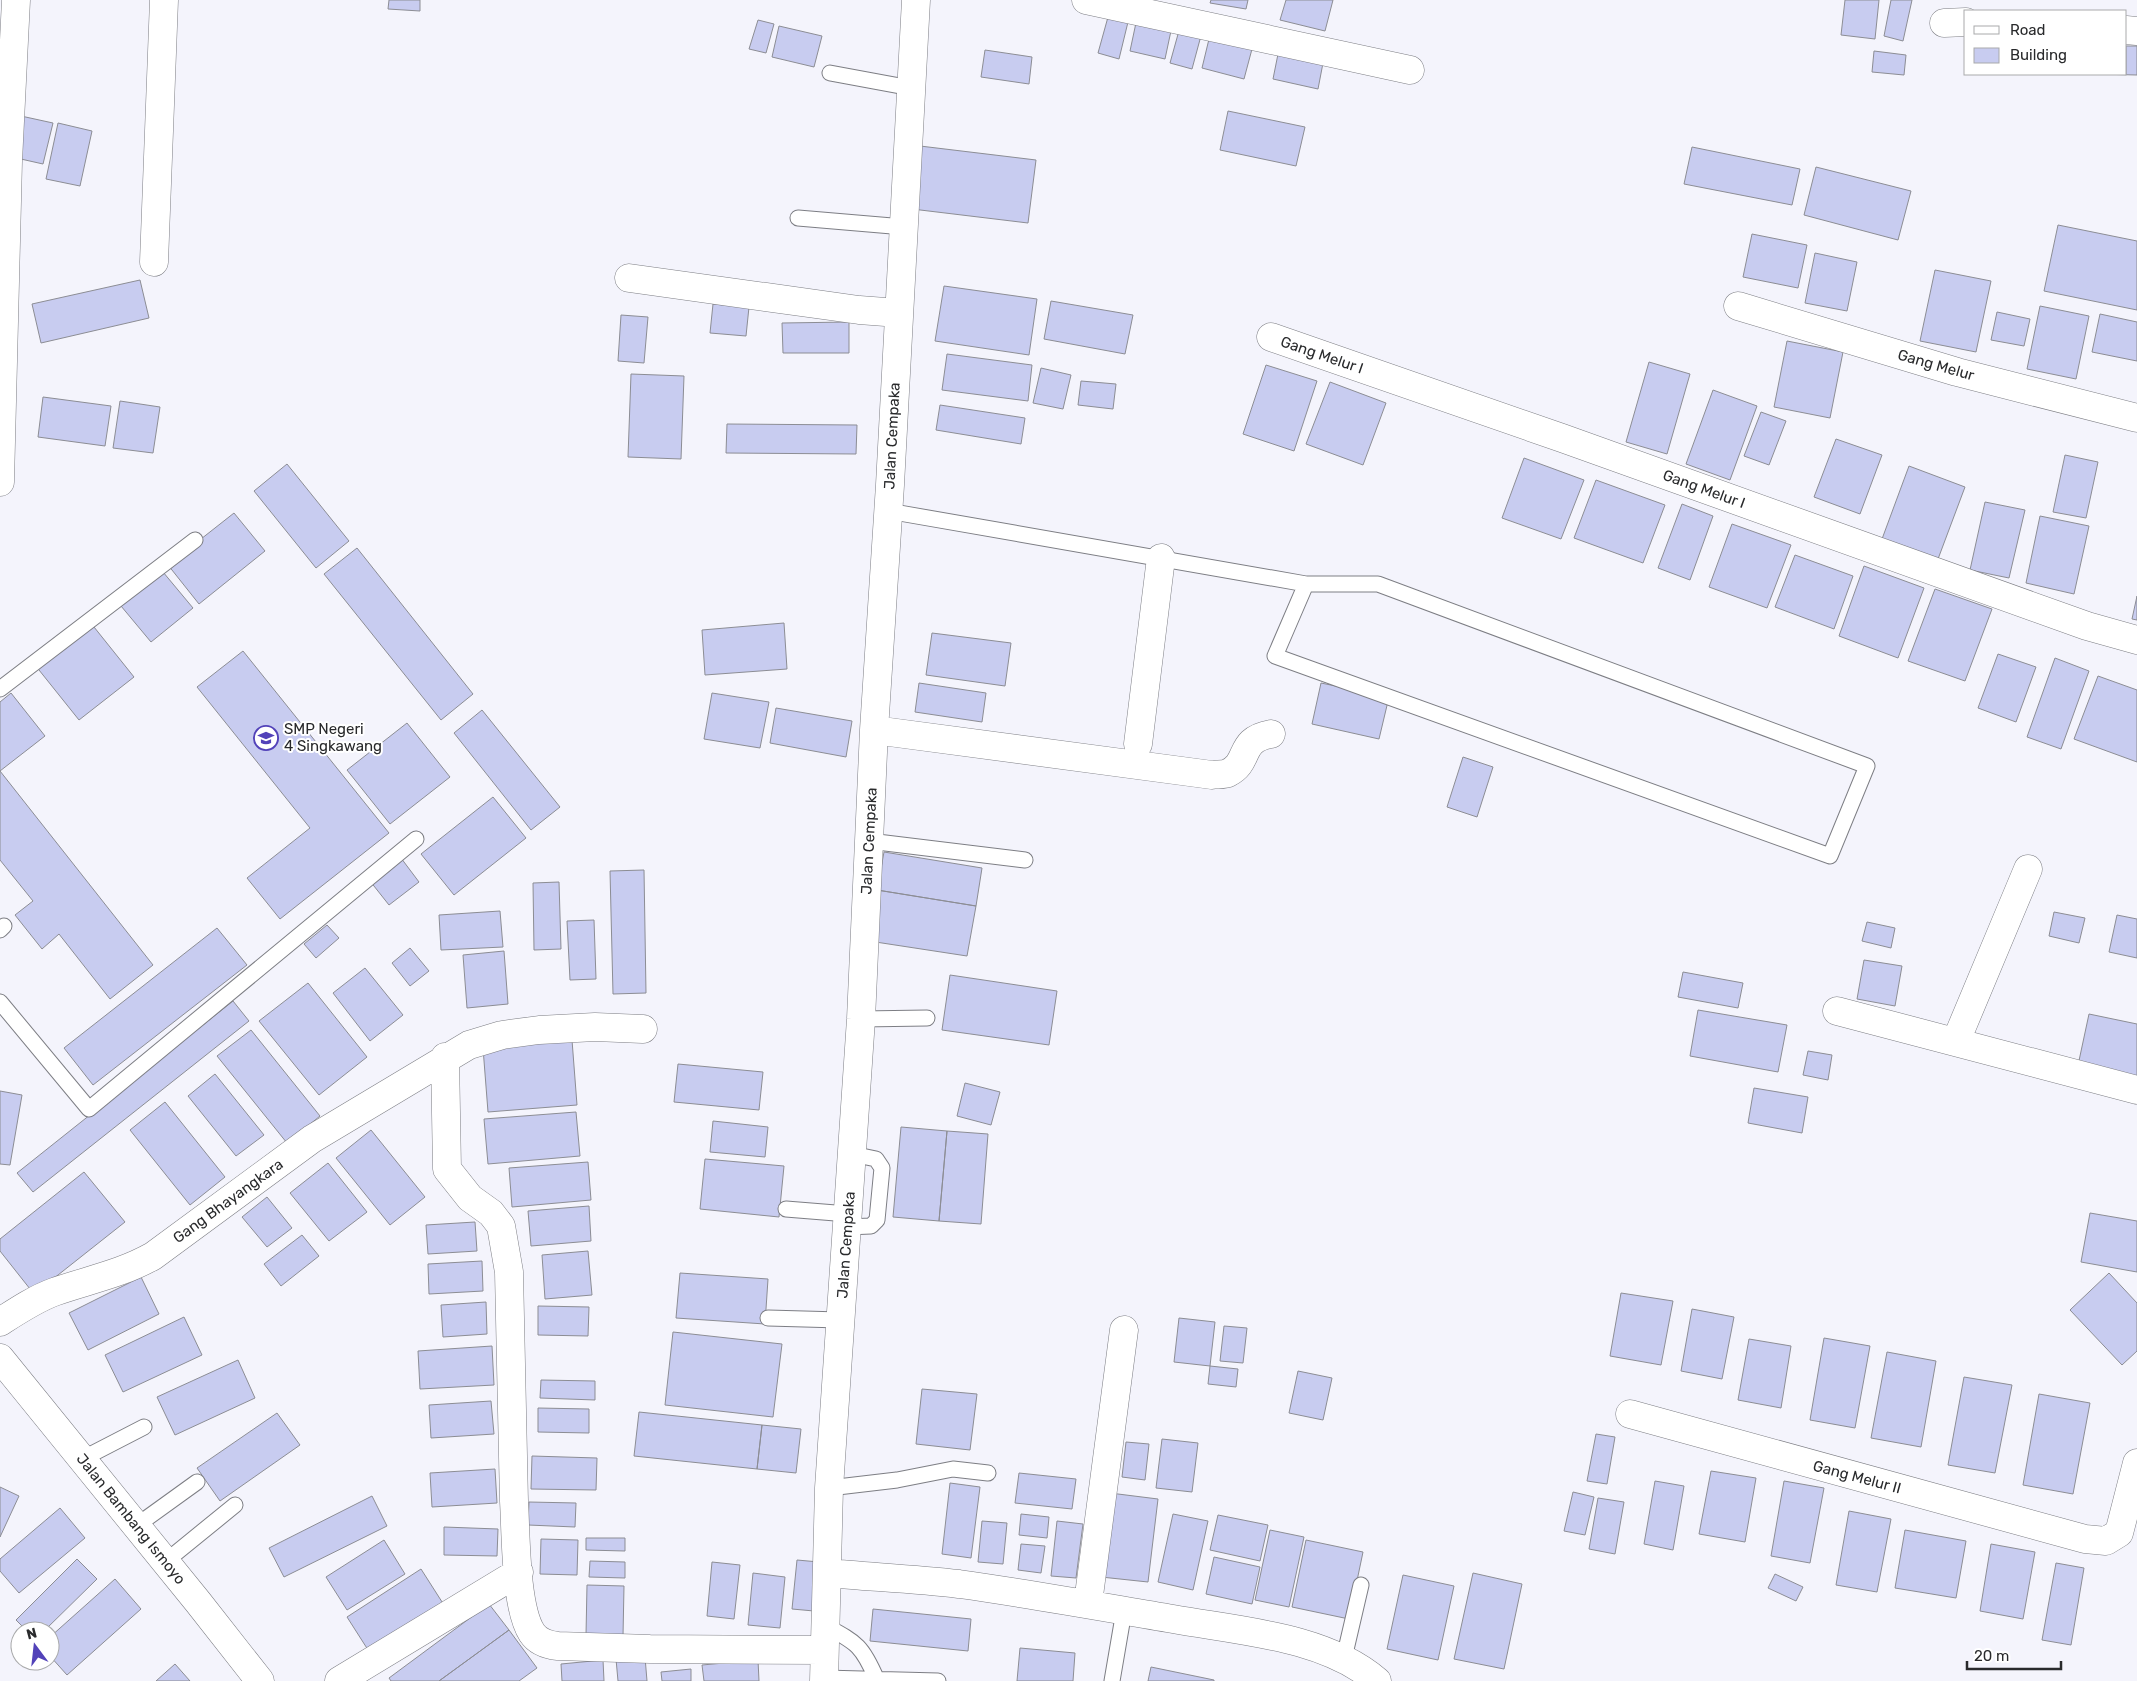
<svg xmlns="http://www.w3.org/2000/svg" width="2137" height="1681" viewBox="0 0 2137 1681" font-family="Rubik,sans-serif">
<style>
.building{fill:#c8ccf0;stroke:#8c8d94}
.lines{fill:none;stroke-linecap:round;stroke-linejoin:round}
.lane-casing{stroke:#7d7e84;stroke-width:17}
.street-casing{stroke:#7d7e84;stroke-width:29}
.primary-casing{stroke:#7d7e84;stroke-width:29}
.lane{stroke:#fff;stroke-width:15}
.street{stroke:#fff;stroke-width:28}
.primary{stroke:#fff;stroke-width:28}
.labels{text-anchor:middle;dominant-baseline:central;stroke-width:4;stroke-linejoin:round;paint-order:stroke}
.street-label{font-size:15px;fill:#292a2c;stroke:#fff}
.poi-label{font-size:15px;fill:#292a2c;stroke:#fff;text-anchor:start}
</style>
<rect width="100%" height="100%" fill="#f4f4fc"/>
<path class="building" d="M389,0H420V11L388,9Z
M1211,0H1248L1246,9L1210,3Z
M1286,0H1333L1325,31L1280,20Z
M1845,0H1879L1875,39L1841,35Z
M1891,0H1912L1903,41L1884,36Z
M1108,17L1128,22L1119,59L1098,53Z
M1137,18L1172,26L1165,59L1130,51Z
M758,20L774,24L766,53L749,49Z
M779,26L822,36L814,67L772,57Z
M1180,27L1202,32L1192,69L1170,63Z
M1209,39L1252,49L1244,79L1202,68Z
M2126,46H2137V75L2096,74H2126Z
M985,50L1032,57L1029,84L981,77Z
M1874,51L1906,55L1904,75L1872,72Z
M1278,54L1323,63L1318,89L1273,79Z
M1228,111L1305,127L1296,166L1220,150Z
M21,116L53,123L43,164L12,157Z
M58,123L92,131L80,186L46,179Z
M920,146L1036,160L1028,223L912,209Z
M1692,147L1800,169L1792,205L1684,184Z
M1816,167L1911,191L1898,240L1804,215Z
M2058,225L2137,241V310L2044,291Z
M1752,234L1807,245L1798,288L1743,277Z
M1815,253L1857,262L1847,311L1805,303Z
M1935,270L1991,281L1976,352L1920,341Z
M140,280L149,318L41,343L32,304Z
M944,286L1037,299L1029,355L935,341Z
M1051,301L1133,315L1125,354L1044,339Z
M713,304L749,307L746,336L710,333Z
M2040,306L2089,316L2076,379L2027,369Z
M1997,312L2030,319L2024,346L1991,340Z
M2100,314L2137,322V361L2092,352Z
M621,315L648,317L644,363L618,361Z
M849,322V353H783L782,323Z
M1787,341L1843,352L1830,418L1774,407Z
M947,354L1032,365L1028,401L942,390Z
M1649,362L1690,374L1667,454L1626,442Z
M1266,365L1317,381L1294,451L1243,434Z
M1041,368L1071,375L1063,409L1033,403Z
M631,374L684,376L681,459L628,457Z
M1081,381L1116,384L1113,409L1078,405Z
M1330,382L1386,403L1363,465L1306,444Z
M1713,390L1757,406L1730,480L1686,464Z
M43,397L111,406L105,446L38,437Z
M120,401L160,407L153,453L113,448Z
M940,405L1025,418L1021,444L936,430Z
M1761,412L1786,421L1769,465L1744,456Z
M727,424L857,425L856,454L726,453Z
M1836,439L1882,455L1860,514L1814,497Z
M2065,455L2098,462L2086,518L2053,512Z
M1524,458L1584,480L1561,539L1502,518Z
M287,464L349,541L316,568L254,491Z
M1909,466L1965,487L1938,559L1882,539Z
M1596,480L1665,505L1643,563L1574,538Z
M1985,502L2025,510L2009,578L1970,570Z
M1682,504L1713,516L1690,580L1658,568Z
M234,513L265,551L199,604L168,565Z
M2040,516L2089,526L2074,594L2026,583Z
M1732,524L1791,545L1767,608L1709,587Z
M357,548L473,694L441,720L324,574Z
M1795,555L1853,576L1834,629L1775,607Z
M1864,566L1924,588L1898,658L1839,636Z
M163,572L193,608L151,642L121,606Z
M1935,589L1992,609L1965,681L1908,661Z
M2137,596V620L2132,619Z
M90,622L134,677L79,720L35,665Z
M784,623L787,669L705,675L702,630Z
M932,633L1011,643L1005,686L926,675Z
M243,651L389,833L280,919L247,878L310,828L197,687Z
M1998,654L2036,667L2016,722L1978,708Z
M2055,658L2089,671L2061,749L2027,737Z
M2098,676L2137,690V762L2074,739Z
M919,683L986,693L982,722L915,712Z
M1321,683L1389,697L1379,739L1312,724Z
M11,693L45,736L0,771V702Z
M712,693L769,702L760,748L704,739Z
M776,708L852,721L846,757L770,743Z
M482,710L560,807L531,830L454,733Z
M407,723L450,777L390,824L347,770Z
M1463,757L1493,767L1477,817L1447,807Z
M0,771L153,965L110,999L59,934L42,949L15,915L33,901L0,860Z
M493,797L526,838L454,895L421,854Z
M884,852L982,868L976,906L877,890Z
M401,858L419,882L389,905L370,881Z
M644,870L646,993L613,994L610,871Z
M559,882L561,949L534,950L533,883Z
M877,890L976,906L967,956L869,941Z
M500,911L503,947L441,950L439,915Z
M2054,912L2085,918L2079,943L2049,936Z
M2117,915L2137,919V958L2109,952Z
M594,920L596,979L570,980L567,921Z
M1867,922L1895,928L1891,948L1862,941Z
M327,925L339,938L316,958L304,944Z
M217,928L247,965L93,1085L64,1048Z
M410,948L429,971L410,986L392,963Z
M504,951L508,1004L467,1008L463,955Z
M1864,960L1902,966L1895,1006L1857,999Z
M365,968L403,1015L370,1041L333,993Z
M1683,972L1743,983L1738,1008L1678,997Z
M950,975L1057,991L1049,1045L942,1030Z
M308,983L367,1057L319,1095L259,1021Z
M233,1001L249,1021L33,1192L17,1173Z
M1698,1010L1787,1025L1778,1072L1690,1056Z
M2089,1014L2137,1024V1083L2077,1070Z
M251,1030L320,1116L287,1143L217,1056Z
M572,1040L577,1105L488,1112L483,1048Z
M1808,1051L1832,1055L1828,1080L1803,1075Z
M678,1064L763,1072L759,1110L674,1102Z
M215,1074L264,1135L236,1156L188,1096Z
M965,1083L1000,1092L991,1125L957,1116Z
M1754,1088L1808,1097L1802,1133L1748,1123Z
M0,1091L22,1095L10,1165L0,1164Z
M165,1102L225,1177L190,1205L130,1130Z
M576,1112L580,1156L488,1164L484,1119Z
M713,1121L768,1127L765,1157L710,1152Z
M901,1127L947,1131L939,1221L893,1217Z
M371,1130L425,1197L390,1225L336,1158Z
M947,1131L988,1134L981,1224L939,1221Z
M705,1159L784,1166L779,1217L700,1209Z
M588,1162L591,1200L512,1207L509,1168Z
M328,1163L367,1212L329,1241L290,1193Z
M84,1172L125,1222L34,1294L0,1251V1239Z
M267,1197L292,1228L267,1247L242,1217Z
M589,1206L591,1241L531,1246L528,1211Z
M2090,1213L2137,1221V1272L2081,1262Z
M475,1222L477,1251L428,1254L426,1225Z
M302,1235L319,1256L281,1286L264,1264Z
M588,1251L592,1295L545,1299L542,1255Z
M482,1261L483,1291L429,1294L428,1264Z
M680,1273L768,1279L765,1324L676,1318Z
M2109,1273L2137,1303V1351L2122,1365L2070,1310Z
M141,1277L159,1314L88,1350L69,1313Z
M1621,1293L1673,1301L1661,1365L1610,1356Z
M486,1302L487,1334L443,1337L441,1305Z
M538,1306L589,1307L588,1336L538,1335Z
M1692,1309L1734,1317L1722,1379L1681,1371Z
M184,1317L202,1355L123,1392L105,1355Z
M1179,1318L1215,1322L1210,1366L1174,1362Z
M1224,1326L1247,1328L1243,1363L1220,1361Z
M673,1332L782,1344L773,1417L665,1405Z
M1824,1338L1870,1346L1855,1428L1810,1420Z
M1749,1339L1791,1346L1781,1408L1738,1400Z
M492,1346L494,1385L420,1389L418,1351Z
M1887,1352L1936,1361L1921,1447L1871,1438Z
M238,1360L255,1398L175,1435L157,1397Z
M1210,1366L1238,1369L1236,1387L1208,1384Z
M1298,1371L1332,1378L1323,1420L1289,1413Z
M1964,1377L2012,1385L1995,1473L1948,1465Z
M541,1380L595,1381V1400L540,1398Z
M922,1389L977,1394L970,1450L916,1444Z
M2039,1394L2090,1403L2073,1494L2023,1485Z
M491,1401L494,1434L431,1438L429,1405Z
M538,1408L589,1409V1433L538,1432Z
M639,1412L762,1425L757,1469L634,1456Z
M277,1413L300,1445L220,1501L197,1468Z
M762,1425L801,1429L796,1473L757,1469Z
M1596,1434L1615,1437L1607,1484L1587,1481Z
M1162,1439L1198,1443L1192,1492L1156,1488Z
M1126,1442L1149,1444L1145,1480L1122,1477Z
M532,1456L597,1458L596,1490L531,1489Z
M495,1469L497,1503L432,1507L430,1473Z
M1711,1471L1756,1478L1745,1542L1699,1534Z
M1019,1473L1076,1479L1072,1509L1015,1503Z
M1655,1481L1684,1486L1673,1550L1644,1544Z
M1784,1481L1824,1488L1810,1563L1771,1556Z
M950,1483L980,1487L971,1558L942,1554Z
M0,1487L19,1496L0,1537Z
M1573,1492L1594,1497L1585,1535L1564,1531Z
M1110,1493L1158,1499L1148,1582L1101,1577Z
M372,1496L387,1526L284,1577L269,1548Z
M1598,1498L1624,1502L1615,1554L1589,1549Z
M529,1502L576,1503L575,1527L528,1525Z
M60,1508L85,1538L19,1593L0,1571V1559Z
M1849,1511L1891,1519L1877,1592L1836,1585Z
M1021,1514L1049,1517L1047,1538L1019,1535Z
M1173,1514L1208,1521L1193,1590L1158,1582Z
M1218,1515L1268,1525L1260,1561L1210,1550Z
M982,1521L1007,1523L1003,1564L978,1562Z
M1057,1521L1083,1524L1076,1578L1051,1576Z
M444,1527L498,1529L497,1556L444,1555Z
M1270,1530L1304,1537L1289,1607L1255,1600Z
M1905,1530L1966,1541L1956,1598L1895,1588Z
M586,1538H625V1551L586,1550Z
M541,1539L578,1540L577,1575L540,1574Z
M384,1540L405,1574L347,1610L326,1577Z
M1306,1540L1363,1552L1349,1619L1292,1607Z
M1021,1544L1045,1546L1041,1573L1018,1570Z
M1991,1544L2035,1552L2023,1619L1980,1611Z
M1214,1557L1260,1567L1252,1604L1206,1594Z
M77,1559L97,1579L44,1631H27L16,1620Z
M797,1560L819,1562L814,1611L792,1609Z
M590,1561L625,1562V1578L589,1577Z
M712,1562L740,1565L734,1619L707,1616Z
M2056,1563L2084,1568L2071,1645L2042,1640Z
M421,1569L444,1605L370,1653L347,1617Z
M753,1573L785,1577L780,1628L748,1625Z
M1473,1573L1522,1584L1504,1669L1454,1659Z
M1775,1574L1803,1587L1796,1601L1768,1588Z
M1403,1575L1454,1586L1438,1660L1387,1649Z
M115,1579L141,1609L67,1675L50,1656V1637Z
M587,1585L624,1586L623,1636L586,1635Z
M489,1604L509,1630L439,1681H391L389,1678Z
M873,1609L971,1619L968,1651L870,1641Z
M509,1630L537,1668L519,1681H439Z
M1020,1648L1075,1653L1073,1681H1017Z
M645,1657L647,1681H618L616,1659Z
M603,1660L604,1681H562L561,1664Z
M758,1660L759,1681H704L702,1665Z
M175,1664L190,1681H156Z
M1151,1667L1214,1680V1681H1148Z
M691,1669V1681H662L661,1672Z"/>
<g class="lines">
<defs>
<path id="lane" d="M830,73L911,88
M798,218L904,227
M888,511L1306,584H1378L1867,766L1830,856L1275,656L1306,584
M0,689L195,540
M869,841L1025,860
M0,930L4,926
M0,1002L89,1109L416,839
M861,1019L927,1018
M786,1209L848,1214
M847,1227L871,1226L877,1220L882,1168L876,1159L852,1154
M768,1318L840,1320
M82,1459L144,1427
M829,1488L897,1480L953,1469L988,1473
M136,1526L197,1482
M165,1562L235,1505
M824,1625C857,1643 862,1645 877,1680
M1344,1658L1361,1585
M824,1678L938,1681
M1112,1681L1124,1611"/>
<path id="street" d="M1086,0L1410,70
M1944,23L1966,22
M2126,30L2137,31
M154,262L164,0
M629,278L859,310L899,313
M1738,306L1957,372L2137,418
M1271,337L1562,438L2087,626L2137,640
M0,482L8,161L16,0
M874,730L1212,775C1216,774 1224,775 1228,773C1251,762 1237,740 1271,734
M1138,744L1161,558
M1837,1011L2137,1090
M1956,1041L2028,869
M445,1057L447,1169L470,1198L491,1213L501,1226L509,1272C511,1349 512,1425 514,1501C516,1533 515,1607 532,1633C538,1642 548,1645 558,1646L650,1649L824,1650
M0,1322C17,1311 35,1299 54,1292C88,1280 121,1274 153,1256L312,1139L469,1045L502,1035L539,1030L595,1027L643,1029
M1630,1414L2085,1539L2106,1541L2119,1533L2137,1463
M827,1573C871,1577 916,1579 959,1584C1031,1594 1102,1607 1173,1619C1239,1631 1325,1636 1377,1681
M1088,1603L1124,1330
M339,1681L519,1572
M824,1681L829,1488L861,1019L874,730L890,485L916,0"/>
<path id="primary" d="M0,1358L198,1602L260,1681"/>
</defs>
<use href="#lane" class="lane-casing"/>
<use href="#street" class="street-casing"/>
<use href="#primary" class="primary-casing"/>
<use href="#lane" class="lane"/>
<use href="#street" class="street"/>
<use href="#primary" class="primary"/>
</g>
<defs>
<symbol id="school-ring" viewBox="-11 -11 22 22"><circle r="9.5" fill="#fff" stroke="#5242b9" stroke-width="1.5"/><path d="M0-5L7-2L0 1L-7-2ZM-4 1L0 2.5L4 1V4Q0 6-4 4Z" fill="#5242b9"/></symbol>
</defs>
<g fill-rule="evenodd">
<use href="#school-ring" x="252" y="724" width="28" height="28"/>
</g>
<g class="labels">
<g class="street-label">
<text transform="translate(1322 355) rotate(19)">Gang Melur I</text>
<text transform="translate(1936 365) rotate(16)">Gang Melur</text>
<text transform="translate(892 436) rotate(-87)">Jalan Cempaka</text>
<text transform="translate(1704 489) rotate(20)">Gang Melur I</text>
<text transform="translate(869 841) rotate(-87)">Jalan Cempaka</text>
<text transform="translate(228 1201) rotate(-36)">Gang Bhayangkara</text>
<text transform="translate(846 1245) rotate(-86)">Jalan Cempaka</text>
<text transform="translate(1857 1477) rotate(15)">Gang Melur II</text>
<text transform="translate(131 1519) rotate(51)">Jalan Bambang Ismoyo</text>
</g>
<g class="poi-label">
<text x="284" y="729">SMP Negeri<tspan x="284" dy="17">4 Singkawang</tspan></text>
</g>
</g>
<rect x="1964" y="10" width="162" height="65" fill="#ffffff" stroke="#a9aaab"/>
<rect x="1974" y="26" width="25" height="8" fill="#ffffff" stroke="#a9aaab"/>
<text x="2010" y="35" font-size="15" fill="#292a2c">Road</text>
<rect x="1974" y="48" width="25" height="15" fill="#c8ccf0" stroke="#a9aaab"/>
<text x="2010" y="60" font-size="15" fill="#292a2c">Building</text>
<g transform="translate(35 1646) rotate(345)"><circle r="24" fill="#ffffff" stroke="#a9aaab"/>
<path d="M0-4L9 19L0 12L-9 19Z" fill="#5242b9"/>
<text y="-8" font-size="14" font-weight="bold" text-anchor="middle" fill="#292a2c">N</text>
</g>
<path d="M1967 1661v8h94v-8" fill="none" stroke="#292a2c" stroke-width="2.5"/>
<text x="1974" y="1661" font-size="15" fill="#292a2c" stroke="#ffffff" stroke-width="4" paint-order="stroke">20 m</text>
</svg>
